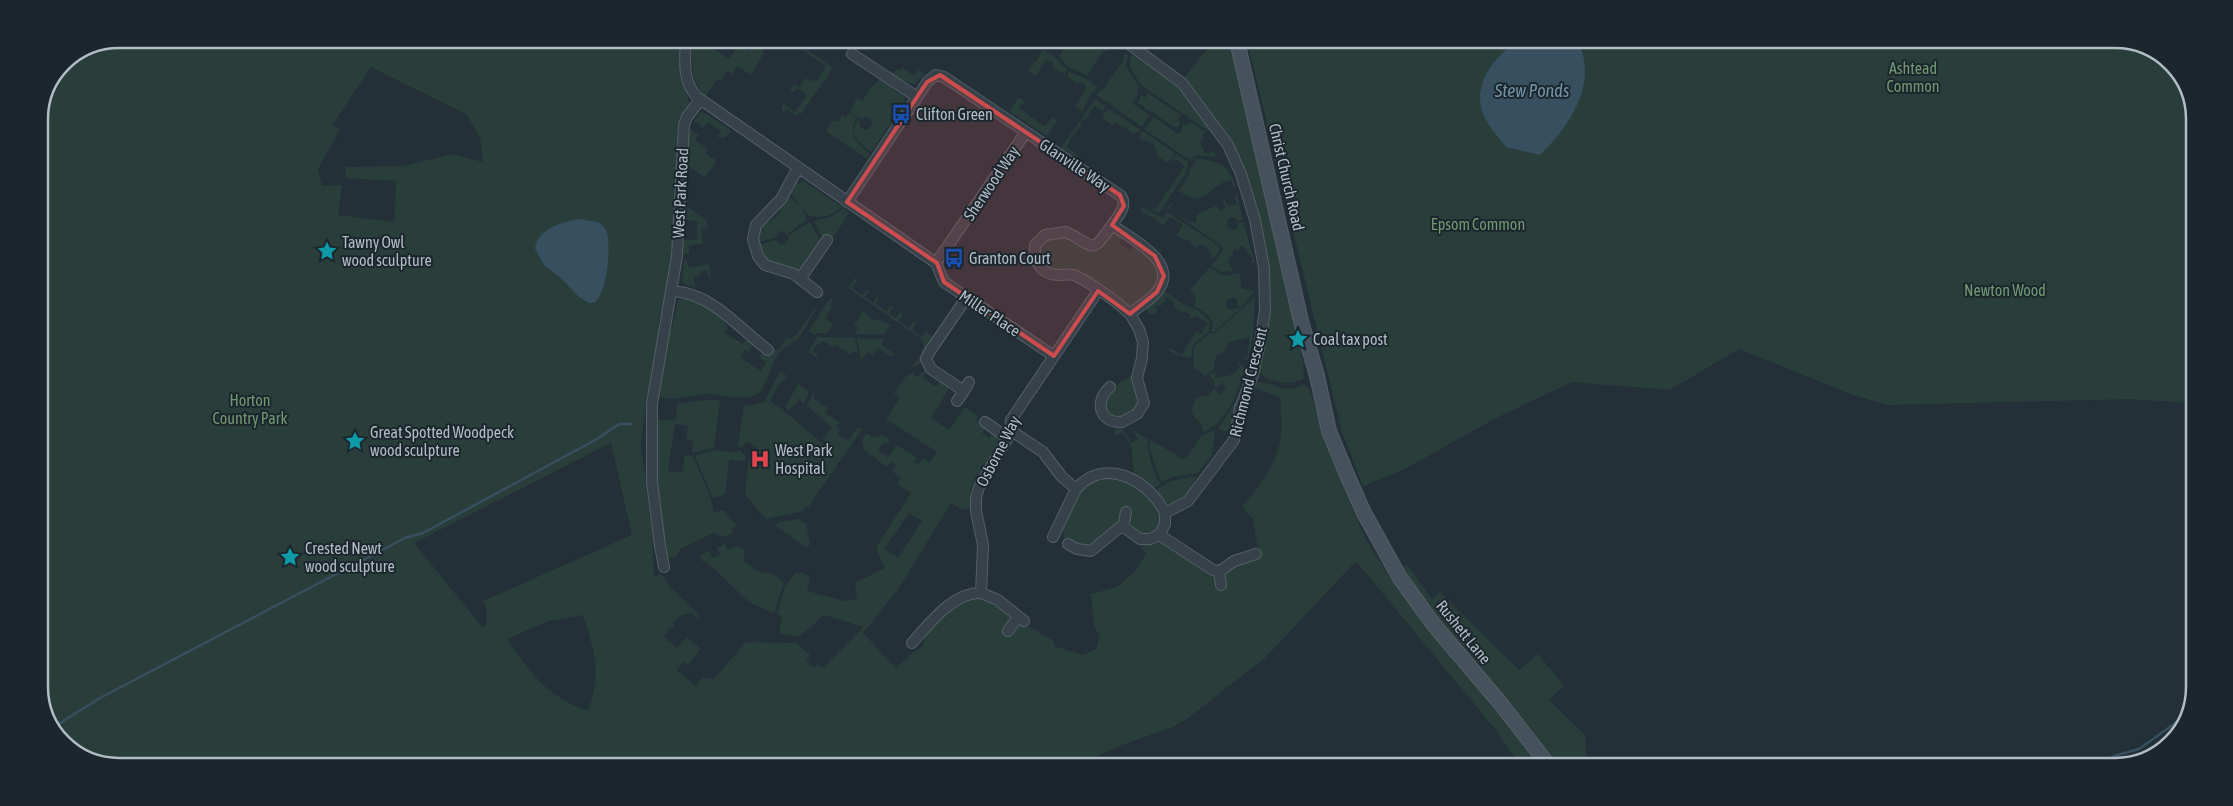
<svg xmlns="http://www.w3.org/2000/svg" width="2233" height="806" viewBox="0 0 2233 806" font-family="'Asap Condensed',sans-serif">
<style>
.green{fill:#293e3b;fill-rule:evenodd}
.water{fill:#374f5e}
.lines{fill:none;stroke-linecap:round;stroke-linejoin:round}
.stream{stroke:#374f5e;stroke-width:2.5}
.street-casing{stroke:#545f66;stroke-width:12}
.secondary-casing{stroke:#545f66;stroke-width:16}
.street{stroke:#364149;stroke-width:10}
.secondary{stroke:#45515b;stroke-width:14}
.marked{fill:#cd4d4f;fill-opacity:0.2;stroke:#cd4d4f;stroke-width:4;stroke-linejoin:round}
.labels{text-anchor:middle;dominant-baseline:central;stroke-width:4;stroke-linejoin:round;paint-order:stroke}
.park-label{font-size:16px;fill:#719973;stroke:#1c262d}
.poi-label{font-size:16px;fill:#b1bcc5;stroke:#1c262d;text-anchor:start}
.street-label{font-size:16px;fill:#b1bcc5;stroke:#1c262d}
.water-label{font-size:18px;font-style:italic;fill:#7393a7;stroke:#1c262d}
.rim{fill:none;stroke:#b1bcc5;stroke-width:2.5}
</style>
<rect width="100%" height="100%" fill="#233038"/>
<path class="green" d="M119,39L682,40L680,78L690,104L679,126L677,135L674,255L664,313L660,315L658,330L661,334L649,398L646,400L641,446L652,533L654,577L661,574L671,588L700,615L697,618L690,612L687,615L685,613L682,616L681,615L673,623L675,625L672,628L670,627L664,637L677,648L687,637L701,649L688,665L684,662L677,670L695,686L703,677L706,680L709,677L713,680L746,642L797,643L810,655L806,659L814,668L818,664L823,668L864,627L824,615L800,636L779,634L782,616L777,614L785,586L796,572L799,573L800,571L810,577L807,591L845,601L857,599L855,583L885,568L877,552V546L911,493L897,483L901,478L892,471L896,465L892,462L887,467L864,450L862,441L866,433L874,438L875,436L879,438L881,434L890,440L887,444L884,442L878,451L888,457L897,445L917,458L914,462L918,464L923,458L930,463L937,452L886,419L900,398L894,393L906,376L913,372L917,377L925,371L926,372L923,378L936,387L941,380L950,387L931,418L949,430L965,407L978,416L976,420L986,427L982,433L989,438L993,432L1001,437L983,472L976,476L970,489L972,497L971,509L962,510L951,503L899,588L863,633L896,668L916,650L922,648L927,631L954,606L957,607L972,598H984L995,602V605L1010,616V620L1016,624L1023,623L1054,641V646L1083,655L1096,649L1100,636L1094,626L1091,594L1117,587L1135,571L1146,554L1140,546L1134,543L1136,541L1158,540L1172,548L1173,551L1224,574L1258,550L1253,519L1242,506C1260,488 1275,466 1280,442C1283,428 1280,412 1281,398L1252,387C1259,374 1277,390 1289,389C1294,389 1299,386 1304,385L1309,388L1327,446L1365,538L1391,579L1407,564L1432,599L1440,592L1519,670L1538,654L1564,686L1549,700L1585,735L1587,766H1521L1495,729L1356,561L1265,658L1188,718L1173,727L1119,746L1078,765L93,763L55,736L39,693V222L48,212L39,203V114L62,62ZM371,67L466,114L480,137L483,162L453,154L404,166L346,167L345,178L396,181L394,222L338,215L342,185L322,186L318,169L340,129L332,126ZM611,443L632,535L483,601C487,609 490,621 483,628L414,543ZM909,513L922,521L898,558L885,548ZM583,615C595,653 602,672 588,711C545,695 533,675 507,639L549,621Z
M693,40H708L706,44L729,59L739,45L748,51L755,40H764C765,55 759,63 750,75L737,66L732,74L727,71L721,80L718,79L706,96C689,82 692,59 693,40Z
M787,40H813L807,50L833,68L801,114L799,113L797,116L786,109L784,112L782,111V107L784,104L795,112L807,95L797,88L794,93L790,90L794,84L799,87L806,78L811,82L814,79L817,81L826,66Z
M1069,41H1108V52L1104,50L1087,75L1069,68L1059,56Z
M1209,41H1232L1279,240L1304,369L1303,379C1289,385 1271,384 1260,373L1267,305L1271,301L1268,268L1235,153L1182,80L1210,46Z
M1247,41L2140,43L2178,70L2194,113L2192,403L2129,399L1888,405L1853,395L1739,349L1670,390L1572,382L1496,418L1405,469L1363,486L1342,432Z
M1043,49L1055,57L1067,70L1065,74L1053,68V62L1046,60L1036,76L1028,71L1034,62L1036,63Z
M1132,52L1179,85L1184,94L1213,129L1208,131L1141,85L1129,66Z
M1128,54L1126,67L1139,87L1136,92L1139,94L1132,103L1149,115L1142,127L1097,95L1101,89L1103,90L1104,88L1123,61L1124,55Z
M902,67L914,76L918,70L924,74L914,85L890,74L891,71L894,73L897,69L900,71Z
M1069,72L1085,78L1098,87L1094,93L1092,92L1082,111L1075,106L1087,88L1083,82L1077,84L1067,76Z
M879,80H885L893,86L892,89L904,97L905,101L898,111L895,112L890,119L891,123L871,152L857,140L853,130L858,119L860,127L865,130L869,129L872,124L871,119L866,117L861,119L850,112L857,98L862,101L874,84Z
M1148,93L1181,115L1177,120L1181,122L1178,127H1174L1138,103L1141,95L1145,98Z
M1019,97L1025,102L1024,104L1022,103L1019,108L1045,127L1052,117L1057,120L1047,136L1009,111Z
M1095,99L1106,107L1103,111L1094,106L1085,120L1082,119L1080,122L1082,124L1070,139L1071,140L1066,147L1079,156L1077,158L1061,148Z
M1108,108L1140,130L1134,135L1124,126L1123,127L1115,122L1112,125L1102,118Z
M703,112L731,130L725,138L717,137L721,132L708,122L704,128L694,121L699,113Z
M849,113L857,118C847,133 857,145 870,154L867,159L826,131L833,120L836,122L840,120L841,115L845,118Z
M1154,117L1178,134L1181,132L1183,124L1187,126L1190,121L1206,133L1202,135L1204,139L1199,141L1206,154L1213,151L1217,157L1197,155L1190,160L1144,129Z
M690,129L699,135L695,140L708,149L705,153L717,161L705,177L687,165Z
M1142,131L1175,153L1168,163L1156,155L1158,151L1154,148L1155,145L1139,138Z
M1176,154L1188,162L1186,173L1159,213L1152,210L1154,207L1156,208L1185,166L1175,159L1170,164Z
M1196,158C1219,162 1228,163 1236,188L1233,186L1231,180C1207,185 1208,210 1179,191L1176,196L1189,175L1190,168L1196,162L1193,160Z
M795,181L798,183L803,181L842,207C833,215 822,219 810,216C803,209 794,199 790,191Z
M1237,194L1243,220L1238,221L1234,217L1229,218L1227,222L1228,227L1232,230L1237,229L1239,223L1243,222L1255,262L1247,264L1252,261V259L1242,245L1238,251L1235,249L1228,261L1233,271L1222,272L1211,266L1223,250L1222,246L1167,208L1171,203L1173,204L1169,209L1188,221L1196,222L1197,214L1216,206L1221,211L1226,207L1222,202L1225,200L1228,206L1237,204L1235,196Z
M791,198C798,203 807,212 806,220L787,234L783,231L778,232L775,238L758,242V228L765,222L771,221L781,212V205L786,199Z
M686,206L706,220L708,227L701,229L703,243L689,246V253L684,254V240H697V221L685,220Z
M1142,207L1163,218L1167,212L1219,246L1220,250L1213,259L1210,257L1212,254L1207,247L1198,244L1196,248L1186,239H1183L1177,235L1183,225L1170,217L1163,226L1154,217H1150L1140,210Z
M844,208L849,213L831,241L823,239L814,221L831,217Z
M810,222L821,242L799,270H792L789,266L775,262L771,264L766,262L758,245L776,240L781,245L785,244L789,239L788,236Z
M1114,233L1123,237L1119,244L1129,250L1134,246C1166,274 1169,279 1133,305H1127L1053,270L1041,263L1038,250L1043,240L1065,235L1085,247Z
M684,260L687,261L689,268L709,264L711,278H709L707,270L701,271V275L693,277L696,288L684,284L682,281Z
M1210,267L1224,276L1240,273L1241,288L1255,291L1241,308L1238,306L1237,300L1233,297L1228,299L1226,302L1227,308L1231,310L1237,308L1240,309L1214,332L1211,331C1217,319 1204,311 1194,307L1196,298L1190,290Z
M855,278L858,279L852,288L862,295L867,290L869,291L865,297L873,303L877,297L879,298L876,304L886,311L890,306L893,307L889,314L896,318L900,312L903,314L899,321L909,328L914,321L916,323L912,330L922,337L926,331L931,335L932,340L922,362L911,368L924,350L923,340L848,288Z
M1163,290L1185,305L1199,311L1210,322L1209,331L1193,345L1191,358L1179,356L1168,350L1169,348L1182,355L1196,331L1201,334L1208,322L1194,316L1192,319L1189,317L1191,315L1185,311L1183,313L1173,306L1175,303L1167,297L1160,307L1157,305L1155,308L1158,310L1155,315L1148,313L1146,307Z
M823,292L825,293C816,307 809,323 800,336C792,346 783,345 776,358C769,369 767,389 756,395C741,402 722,393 706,394C688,395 677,402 657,396L668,333L672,328L678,301L683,294L722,317L723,322L728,327L725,333L743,344L747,338L752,346L749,352L745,350L741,358L761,371L766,362L758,357L764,353L769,354L774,349L778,351L787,337L791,339L797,334L818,304L821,299L818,296Z
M1255,297L1253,336L1248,361L1240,356L1247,358L1250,337L1229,342L1225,351L1216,356L1213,370L1205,376L1193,367L1194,350L1196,344L1210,333L1213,334L1216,332Z
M830,298L833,300L830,305L832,307L825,318L833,324L827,333H817L815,335L809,331Z
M864,310C870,324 881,318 891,325L884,334H854L858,328L854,325Z
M817,337L855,338L858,354L853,351L851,355L836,345L834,347L822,341L820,345L817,344L813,351L818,355L816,357L808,352Z
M857,338L884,339L881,344L894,354L892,357L878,348L873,355L868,352L861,360Z
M1237,362L1246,367C1238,390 1228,424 1203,432C1201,414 1184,420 1197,397L1208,396L1214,389L1220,395L1226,387L1221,383L1217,389L1215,387L1214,381L1209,375L1215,371V378L1231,375L1240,368Z
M1248,370L1250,372L1232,423L1231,430L1233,433L1218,429L1236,401Z
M780,371L787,376L777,387L770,401L781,409L784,408L782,413L784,411L827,447L829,445L823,439L832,428L809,407H806L813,394L815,395L813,398L828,408L825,413L840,422L836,427L840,430L838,434L848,441L857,428H863L809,506L800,512L766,519L746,496L745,492L749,458L757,448L748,441L741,448L738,445L744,406L755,405L765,401Z
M1131,376H1134C1138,397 1143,402 1126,417L1112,418C1095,399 1114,386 1131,376Z
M798,384L809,392L804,404L799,400L788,411L785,405L787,404Z
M706,400H720L714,448L692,453L693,440L686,439L688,426L675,424L668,471L682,473L685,455L693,456L710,496L714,512L724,510L737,526L731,529L733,533L722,537L713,533L680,549L676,557L669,558L664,549L654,479L658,420H676L677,404Z
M1116,426L1122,429L1132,443L1138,439L1132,430L1149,439C1145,449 1154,475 1161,484L1154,488L1145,480L1134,475L1131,444L1122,433L1114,435Z
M1215,430L1212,456L1198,473L1173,477L1162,482C1155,472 1154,459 1149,447L1151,440L1183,459L1188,456L1202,435Z
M738,449L745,456V461L729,460L725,494L713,498L695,456L713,450L737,453Z
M1197,476L1185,498L1170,506L1156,490L1171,481Z
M1111,477C1137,483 1151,495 1162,519L1156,532L1144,536L1129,526L1131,508L1123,507L1119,522L1092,547L1066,541L1061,526C1075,499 1077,483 1111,477Z
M798,519L806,523L810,544L808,547L804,546L776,526L778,522Z
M725,544L727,550L738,546L744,550L743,553L745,554L743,560L745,562L759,572L773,574L784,582L774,613L750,603L706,561L703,562L699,556L709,551L712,558L720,555L717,548Z"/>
<path class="water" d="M1515,42H1578C1599,83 1569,127 1540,155L1506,147C1499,138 1490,128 1485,118C1470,89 1492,59 1515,42Z
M579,219L598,222C601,224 604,226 606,230C612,244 607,295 594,303H589L578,296L562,279L545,266L535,249C537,229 562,222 579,219Z"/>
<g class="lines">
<path class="stream" d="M52,728L100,698L405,538L423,533L597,439L619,424H631
M2093,767L2114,756L2139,749L2181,719L2185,720"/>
<defs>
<path id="street" d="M686,40C685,60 682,81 697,97L936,263
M852,54L917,97
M1026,132L1121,196C1128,206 1118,216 1112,225C1130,238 1178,261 1159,289C1153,299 1139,306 1130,314L1139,329L1143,342L1142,358L1137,378L1144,403L1137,414L1122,422C1099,423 1094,401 1110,387
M798,168L781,199L756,225L753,239L758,256L765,265L794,274L817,292
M847,202L928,81L936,75L944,77L1026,132L936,263
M1112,225C1090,257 1095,245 1066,232L1045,235L1035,245C1033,261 1041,274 1057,275C1064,275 1070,273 1076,276C1093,284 1117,302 1130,314
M936,263L944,282L1054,356
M800,279L827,240
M673,291C713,294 737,327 768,350
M964,391L969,382
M957,401L964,391L931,369L926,359L928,354L967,297
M985,422L1008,438
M1010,430L1043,452L1062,477L1076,489C1105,456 1149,480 1165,513L1188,501L1234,440L1240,408L1253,375L1259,348L1265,311L1264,268L1255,220L1241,174L1228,145L1182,83L1125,41
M1165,513V524L1160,534L1161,536L1213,570L1220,571L1234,561L1256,554
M1123,527L1126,512
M1053,537L1076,489
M1068,544L1077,549L1091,551L1120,527L1125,528L1140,539H1150L1160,534
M664,567L660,546L652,482V404L677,256L684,125L687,117L700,100
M1219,571L1221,585
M1024,621L998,600L981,593L983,545L976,511V498L979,487L1009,436L1011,420L1098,291
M1008,631L1018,617
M912,643C929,624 953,592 981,593"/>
<path id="secondary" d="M1237,41L1301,321L1317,376L1329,431L1348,477L1364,513L1400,578L1434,625L1501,704L1549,766"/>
</defs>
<use href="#street" class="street-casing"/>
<use href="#secondary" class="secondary-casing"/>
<use href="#street" class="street"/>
<use href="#secondary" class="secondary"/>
</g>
<path class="marked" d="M940,75L1120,195L1124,206L1112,225L1155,256L1164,276L1157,292L1130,314L1098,291L1054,356L944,282L937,263L847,202L927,82Z"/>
<defs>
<symbol id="bus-bare" viewBox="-9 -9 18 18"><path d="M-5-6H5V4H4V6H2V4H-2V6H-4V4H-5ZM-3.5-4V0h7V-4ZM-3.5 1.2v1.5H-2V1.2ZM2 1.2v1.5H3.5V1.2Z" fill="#1a4fb4" stroke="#1c262d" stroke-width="2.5" paint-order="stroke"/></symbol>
<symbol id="sight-bare" viewBox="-9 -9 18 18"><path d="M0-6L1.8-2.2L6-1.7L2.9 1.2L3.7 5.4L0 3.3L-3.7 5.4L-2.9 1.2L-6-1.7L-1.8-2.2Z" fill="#0f9aa8" stroke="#1c262d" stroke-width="2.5" paint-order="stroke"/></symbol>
<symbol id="hospital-bare" viewBox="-9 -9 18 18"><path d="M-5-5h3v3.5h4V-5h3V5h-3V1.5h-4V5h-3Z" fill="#e0444e" stroke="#1c262d" stroke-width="2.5" paint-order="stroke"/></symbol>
</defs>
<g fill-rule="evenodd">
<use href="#bus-bare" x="887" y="100" width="28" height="28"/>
<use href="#sight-bare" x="313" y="237" width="28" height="28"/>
<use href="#bus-bare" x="940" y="244" width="28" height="28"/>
<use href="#sight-bare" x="1284" y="325" width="28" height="28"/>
<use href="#sight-bare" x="341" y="427" width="28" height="28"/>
<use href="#hospital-bare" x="746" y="445" width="28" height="28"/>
<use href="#sight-bare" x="276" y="543" width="28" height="28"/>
</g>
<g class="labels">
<g class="park-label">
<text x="1913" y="68">Ashtead<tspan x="1913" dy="18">Common</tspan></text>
<text x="1478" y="224">Epsom Common</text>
<text x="2005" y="290">Newton Wood</text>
<text x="250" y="400">Horton<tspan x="250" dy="18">Country Park</tspan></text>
</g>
<g class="poi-label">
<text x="916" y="114">Clifton Green</text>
<text x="342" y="242">Tawny Owl<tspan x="342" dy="18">wood sculpture</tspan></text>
<text x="969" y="258">Granton Court</text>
<text x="1313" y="339">Coal tax post</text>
<text x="370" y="432">Great Spotted Woodpeck<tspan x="370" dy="18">wood sculpture</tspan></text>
<text x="775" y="450">West Park<tspan x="775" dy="18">Hospital</tspan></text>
<text x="305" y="548">Crested Newt<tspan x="305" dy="18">wood sculpture</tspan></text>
</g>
<g class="street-label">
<text transform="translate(1075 165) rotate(34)">Glanville Way</text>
<text transform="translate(1287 177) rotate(77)">Christ Church Road</text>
<text transform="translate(991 183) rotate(-56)">Sherwood Way</text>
<text transform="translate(680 193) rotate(-87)">West Park Road</text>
<text transform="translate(990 313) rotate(34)">Miller Place</text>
<text transform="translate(1248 382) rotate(-76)">Richmond Crescent</text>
<text transform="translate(998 451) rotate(-63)">Osborne Way</text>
<text transform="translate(1464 632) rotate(51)">Rushett Lane</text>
</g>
<g class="water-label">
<text x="1532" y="90">Stew Ponds</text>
</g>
</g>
<path d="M0 0H2233V806H0ZM119 48H2115A71 71 0 0 1 2186 119V687A71 71 0 0 1 2115 758H119A71 71 0 0 1 48 687V119A71 71 0 0 1 119 48Z" fill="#1c262d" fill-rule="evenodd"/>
<path class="rim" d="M119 48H2115A71 71 0 0 1 2186 119V687A71 71 0 0 1 2115 758H119A71 71 0 0 1 48 687V119A71 71 0 0 1 119 48Z"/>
</svg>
